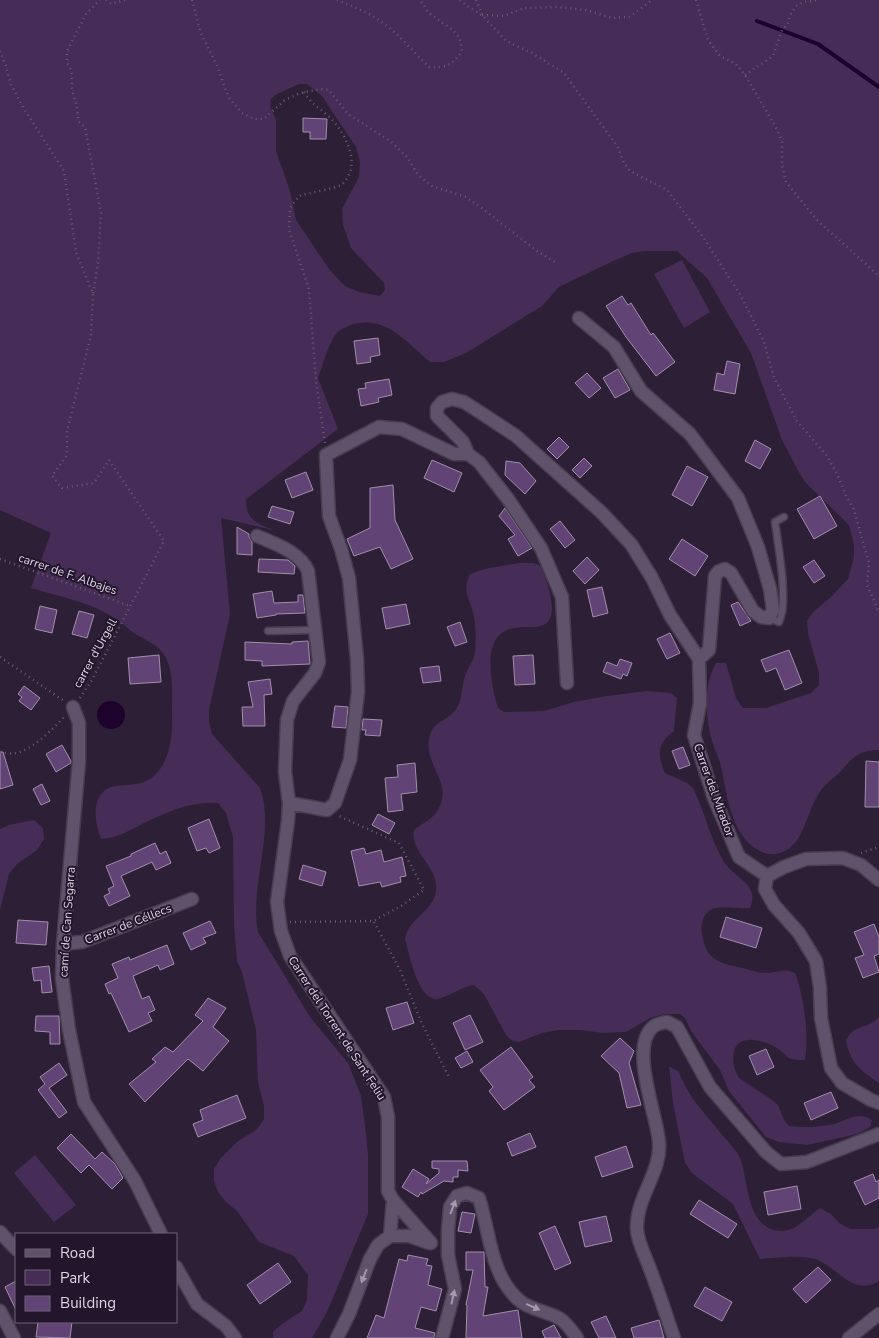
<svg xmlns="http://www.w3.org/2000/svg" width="879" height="1338" viewBox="0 0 879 1338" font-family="'Nunito Sans',sans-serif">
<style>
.green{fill:#462d57;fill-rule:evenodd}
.water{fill:#1d022c}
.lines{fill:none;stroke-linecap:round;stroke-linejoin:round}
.stream{stroke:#1d022c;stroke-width:4}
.building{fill:#614475;stroke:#9f8fac}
.lane-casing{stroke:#493e50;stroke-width:9}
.street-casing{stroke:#493e50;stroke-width:15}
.path{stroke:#685d71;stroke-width:2.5;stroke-dasharray:1 4;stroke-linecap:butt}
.lane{stroke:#61526c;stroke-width:6}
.street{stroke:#61526c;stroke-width:12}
.oneway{fill:#a59aad}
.labels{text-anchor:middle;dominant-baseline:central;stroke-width:4;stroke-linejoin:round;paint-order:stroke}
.street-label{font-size:12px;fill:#dcd4e3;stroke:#23162c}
</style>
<rect width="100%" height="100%" fill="#2d2036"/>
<path class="green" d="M0,0H879V750C860,750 853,757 841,771C835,778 825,783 820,792C805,812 805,849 776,854C770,855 763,853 758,850C729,833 727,791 720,762C717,754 713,746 711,737C705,714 704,685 716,663H726L736,698L743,708H766L811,693L819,685V673L808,633L807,621L813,612L831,597L848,579L854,557V545L849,525L806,483L800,474L782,440L751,353L707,278L677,251H644L632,253L611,262L559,287L542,306L466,353L444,362H430C407,343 386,314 351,325C346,327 338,330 335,335C327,348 323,365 318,378L338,429L246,499C246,520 255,522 273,530L221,518L230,614L209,710V722L212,734L260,788C276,830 249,885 258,932L310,1017L348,1063L361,1096L366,1134L368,1155V1214L327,1312L312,1338H273V1332L282,1324L302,1311L307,1300L308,1275L294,1256L259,1242L237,1211L226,1202L218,1192L214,1181V1169L220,1159L237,1142L257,1129L264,1119V1106L258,1082L256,1030L242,972L237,961L234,924L233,837L226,813L218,803C191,801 167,812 144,823C129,831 117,838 101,839C96,826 91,804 103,792C114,780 139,791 155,775C170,761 173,734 172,714C172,697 174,674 166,658C159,644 146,641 134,633C128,629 123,623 116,619C93,603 58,596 31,588L51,533L0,510ZM299,84H307L322,96L356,147L360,162L359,177L342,209L343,225L351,248L384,283L385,290L380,296L359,292L345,286L340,281L329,269L296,220L290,191L276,151V120L270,106L271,99L277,94Z
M682,260L710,312L684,328L654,274Z
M519,563H534L541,566C546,579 558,610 548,622C542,628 530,627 522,627C518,628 511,628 507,630C481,640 492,689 498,708L504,712L544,711L574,702L607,696L647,691L671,693L677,698L674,731C657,744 657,754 665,773L687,783L693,788C705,812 710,839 724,862C736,880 760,884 750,908C732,910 706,899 702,924C701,929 702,934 703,939C707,961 723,964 743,968C750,970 757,973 765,973C777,973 784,968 795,973C804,997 809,1034 805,1060C799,1060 795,1060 789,1058C785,1055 782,1051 777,1048C766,1041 737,1032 734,1052C732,1061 734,1070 739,1078L772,1100L778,1105L784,1120L789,1126C802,1128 817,1127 830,1125C846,1122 857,1110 872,1120L870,1127L857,1134L807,1145L779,1142L766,1137L729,1091L720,1070L691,1031L685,1018L680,1014H665L650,1018L626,1032L603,1033L581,1030H558L542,1033L519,1042L511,1040L506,1035L484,994L474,985C461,987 450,996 438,999C418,1002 409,953 405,939C408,918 434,912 436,890C439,866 410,854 414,830C420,825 430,820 435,814C458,784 421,766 430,735C433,722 446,721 454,712C463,702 461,688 465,676C468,667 474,661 475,652C476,641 476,628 474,617C471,599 461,593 470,574L484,569Z
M34,820L43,828L44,839L37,850L17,864L9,874L0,910V829L9,825Z
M879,1017V1083C861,1071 850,1063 846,1040C848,1037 850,1033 853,1031C863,1025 870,1027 879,1017Z
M669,1066L679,1072C688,1098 707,1115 724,1137C730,1144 736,1150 740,1158C748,1179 746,1219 771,1229C793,1237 804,1219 820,1208L831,1214L839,1223L850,1229H874L879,1227V1281C855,1297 838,1269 818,1260C804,1254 775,1258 760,1259L733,1204L692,1173L685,1163L673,1103Z
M35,1155L76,1205L54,1222L14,1173Z"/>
<path class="water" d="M97 715a14 14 0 1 1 28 0a14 14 0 1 1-28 0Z"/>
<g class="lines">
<path class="stream" d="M757,21L818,44L879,87"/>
</g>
<path class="building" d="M303,118L327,119L326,139H310V132H303Z
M622,296L628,305L631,303L651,335L653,333L675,362L656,376L626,337L606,306Z
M378,338L380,355L370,357L371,362L357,364L354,341Z
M727,361L740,364L735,394L714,390L717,373L724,375Z
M618,369L630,390L615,398L603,378Z
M587,373L601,388L589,398L575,383Z
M389,379L392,395L378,398L379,402L361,406L358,389L366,388L365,383Z
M559,437L569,447L557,459L547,449Z
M755,440L771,449L760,469L745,461Z
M584,458L592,466L580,478L572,470Z
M432,460L462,473L454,492L424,478Z
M506,461L520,463L536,481L525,494L505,475Z
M687,466L708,477L692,506L672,495Z
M306,472L313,490L292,498L285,480Z
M393,485L395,520L413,559L391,569L380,547L354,556L347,539L370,528V488Z
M820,496L837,526L814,539L797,509Z
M272,506L294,512L290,524L268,517Z
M505,508L532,548L518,556L508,539L515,535L499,516Z
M560,521L575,540L565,548L550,529Z
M237,527L249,534V537L252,542V555L237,554Z
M682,539L708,556L695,576L669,559Z
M587,557L599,570L585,584L573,571Z
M259,559L288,560L295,566L294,574L258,572Z
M814,560L825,576L814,583L803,567Z
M602,587L608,613L593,617L587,590Z
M272,591L274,603L298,602V595H303L305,613L276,614V615L257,618L253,594Z
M738,602L751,621L740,626L731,605Z
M406,604L410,624L386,629L382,608Z
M40,606L57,610L52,633L35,629Z
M79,611L94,615L87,638L72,634Z
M460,622L467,642L455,646L447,627Z
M670,633L680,653L667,659L657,639Z
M308,641L310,664L262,666V661L245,660V642L292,644V642Z
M789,650L802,683L785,690L776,668L766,672L761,660Z
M159,655L161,682L130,684L128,658Z
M533,655L535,684L515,685L513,656Z
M620,659L632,663L627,676L623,674L621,679L603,672L607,662L617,666Z
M439,666L441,681L423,683L420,668Z
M270,679L272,694L264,695L265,726H243L242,707H253L248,682Z
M24,686L40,698L31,710L19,701L22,697L18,694Z
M335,706L348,707L346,728L332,727Z
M363,719L382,720L380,736L365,735L366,730H362Z
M62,745L71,761V763L56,772L46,754Z
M683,747L690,765L679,769L672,751Z
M0,752H3L13,785L0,789Z
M866,761L879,762V807H865Z
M415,763L417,792L401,794L403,810L388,812L385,778L398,777L397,765Z
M42,784L50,801L41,805L33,789Z
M378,814L395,823L389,834L372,825Z
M209,819L220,848L209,853L206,848L197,851L188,828Z
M155,843L160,854L166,851L171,863L156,870L152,862L121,876L130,896L109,906L104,896L110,893L108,889L114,886L106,866L131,856V854Z
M364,848L366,854L381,850L384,862L402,857L406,876L400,877L401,882L382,887L380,882L359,886L351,851Z
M303,865L326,872L322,886L299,879Z
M726,917L762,928L756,948L720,937Z
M18,920L48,922L46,945L16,943Z
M210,921L216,933L203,938L206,943L191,950L183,933Z
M874,924L879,937V954L874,956L879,972L863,978L855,958L864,955L854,932Z
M167,945L174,964L160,970L158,965L133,976L142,999L149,996L155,1010L148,1013L152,1021L129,1032L111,993L109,994L105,984L118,978L112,964L129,957L130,960Z
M49,966L52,992L42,993L41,980L34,981L32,968Z
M208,998L226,1008L213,1027L229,1041L203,1071L188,1059L145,1102L129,1084L156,1062L152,1059L165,1047L173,1052L203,1021L195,1015Z
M407,1002L414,1023L393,1030L386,1008Z
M470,1015L483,1042L465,1050L453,1023Z
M36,1016H59L60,1044H50V1032L35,1031Z
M620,1038L634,1051L629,1063L641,1105L627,1108L619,1073L601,1056Z
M511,1047L533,1077L529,1080L535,1087L504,1110L489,1091L493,1087L480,1070Z
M766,1049L774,1067L757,1075L749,1056Z
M467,1051L473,1062L461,1068L455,1058Z
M59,1063L67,1075L49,1088L67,1112L59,1118L38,1090L45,1084L40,1077Z
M831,1092L838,1108L811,1120L804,1103Z
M237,1095L246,1118L198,1137L193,1124L203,1120L200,1110Z
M530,1133L536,1147L512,1156L507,1143Z
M71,1134L95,1159L102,1152L115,1164L123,1178L112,1189L89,1165L81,1173L57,1148Z
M626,1146L633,1167L602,1177L595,1157Z
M432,1161H467L468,1171L458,1170V1177H453V1182L444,1181L422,1194L421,1192L418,1197L402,1187L413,1169L429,1179L426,1184L439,1173V1169L432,1168Z
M873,1174L876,1182L879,1180V1198L865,1205L854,1182Z
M797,1186L801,1209L768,1215L764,1192Z
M699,1200L737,1224L728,1238L690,1214Z
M462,1212L475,1214L471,1233L458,1231Z
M606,1216L612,1241L585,1247L579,1222Z
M555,1226L571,1263L555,1270L539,1233Z
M466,1252H484L485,1287H488L483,1316L518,1310L522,1338H466L467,1305H466L473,1270H466Z
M408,1255L428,1259L426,1265L432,1266L428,1285L442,1289L436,1311L421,1307L415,1328L435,1333L434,1338H367L376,1315L384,1318L399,1259L407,1261Z
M278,1263L291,1282L260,1304L247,1285Z
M818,1267L831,1280L806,1303L793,1289Z
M16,1281V1310L5,1287Z
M705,1287L732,1302L722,1321L694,1306Z
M606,1316L616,1338H599L591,1322Z
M659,1320L664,1338H634L631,1328Z
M38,1322H72L70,1338L36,1337Z
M554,1325L561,1338H545L542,1331Z"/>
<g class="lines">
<defs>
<path id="lane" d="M769,618L779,622C789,603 778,545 775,522L784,517
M268,631L315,630"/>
<path id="street" d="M579,318L614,347L641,391L690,434L738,498L758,547L770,589L773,610L769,618L761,617L753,611L731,573L725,569L719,571L715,576L709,650L699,659
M468,454L463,442L437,416V408L442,402L452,399L464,402L475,409L516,436L601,512L631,544L652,578L670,615L699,659
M468,454L479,462L508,499L541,548L562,597L567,683
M257,536C275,544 299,551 308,571L319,662L315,673L293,701L287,720L285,772L289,803L288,821L277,902L281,931L290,956L384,1097L388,1117V1191L393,1200L431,1243
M699,659L700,703L694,735L714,798L739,857L767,876
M73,707L79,723V761L63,944L62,978L69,1030L84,1102L135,1181L161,1234
M289,803L327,810L335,803L350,760L358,692L357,659L349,578L341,549L329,516L326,455L379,427L402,429L454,454H468
M879,880L861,865L843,858L806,859L784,867L767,876L765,889L774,905L799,933L816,961L820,988L821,1018L831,1068L842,1083L871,1100L879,1103
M63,944L82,942L192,899
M0,1232L16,1249
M390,1236L393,1200
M176,1267L197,1304L226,1326L235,1338
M0,1311L14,1338
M337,1338L349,1314L370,1259L378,1245L390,1236H409L429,1243
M442,1338L455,1289L448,1255V1230L450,1207L457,1196L467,1193L479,1198C490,1232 490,1276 520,1301C531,1310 546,1311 559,1318C567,1323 572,1331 577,1338
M674,1338C666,1315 659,1292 650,1269C646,1257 638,1243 637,1230C635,1198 662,1172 659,1142C657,1115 629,1047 653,1027C656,1024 662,1023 667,1022L677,1027L710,1087L766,1152L781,1164L807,1162L879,1134
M849,1338L879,1314"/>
</defs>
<use href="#lane" class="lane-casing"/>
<use href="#street" class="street-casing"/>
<path class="path" d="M106,0L111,4L126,0
M192,0L200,31L218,68L226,91L230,99L242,113L254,119H264L285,100L300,93L321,89L329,90L348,114L390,141L408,158L418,175L432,186L466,197L483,209L537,251L558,264
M337,0C358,8 376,16 393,31C406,42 417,56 429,67C447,68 452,65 462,51L460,39L454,31L429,13L420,0
M460,0L467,6L482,15L506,41L532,53L564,73L617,146L624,163L630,171L667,190L703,237L741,296L764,342L774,378L797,421L827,456L837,474L846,495L854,510L869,563L867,585L879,612
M476,0L482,14
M696,0L708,40L720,56L736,64L745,75L778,131L782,142V165L786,182L817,220L879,276
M482,15L504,16L524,8L557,7L586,10L612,18L629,17L652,0
M0,51L6,66L11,85L24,109L64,171L76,252L93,294L98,263L101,213L85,127L78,121C78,110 76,103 73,93C70,80 75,74 67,63V51L86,14L100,0
M745,75L773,56L782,30L788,24L790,15L796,6L804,2L816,0
M304,92C312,105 316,105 326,114C340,125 355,151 351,169C350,174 346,182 341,185C333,189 309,193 299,196L290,208L289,230L309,289L316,381L325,443
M0,559L130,606
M0,657L64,701
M80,698L92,680L164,541L109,460L94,483L62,488L52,476L67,455V431L91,335L93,294
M0,752C5,753 11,754 16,753C32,750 53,729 64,717
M861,853L879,847
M290,922L373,921L401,906L424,890L399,843L339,816
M374,922L400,970L422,1024L449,1077"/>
<use href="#lane" class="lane"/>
<use href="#street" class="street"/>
</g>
<defs><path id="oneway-solid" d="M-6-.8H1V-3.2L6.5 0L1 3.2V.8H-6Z" transform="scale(1.25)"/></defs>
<g class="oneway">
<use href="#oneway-solid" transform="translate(453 1207) rotate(-69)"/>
<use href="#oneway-solid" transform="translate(364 1276) rotate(111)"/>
<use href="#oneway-solid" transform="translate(453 1297) rotate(-78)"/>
<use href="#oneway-solid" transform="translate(533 1307) rotate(24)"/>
</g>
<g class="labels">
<g class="street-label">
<text transform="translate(68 574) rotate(19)">carrer de F. Albajes</text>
<text transform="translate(95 653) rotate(-61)">carrer d'Urgell</text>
<text transform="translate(714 790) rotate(70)">Carrer del Mirador</text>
<text transform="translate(67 922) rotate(-86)">camí de Can Segarra</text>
<text transform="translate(128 924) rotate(-21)">Carrer de Céllecs</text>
<text transform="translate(337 1028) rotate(57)">Carrer del Torrent de Sant Feliu</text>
</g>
</g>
<rect x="15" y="1233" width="162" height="90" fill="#23162c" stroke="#6d6275"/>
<rect x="25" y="1249" width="25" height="8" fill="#61526c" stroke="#6d6275"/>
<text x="60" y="1258" font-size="15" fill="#dcd4e3">Road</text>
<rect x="25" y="1270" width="25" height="15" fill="#462d57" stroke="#6d6275"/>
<text x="60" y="1283" font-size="15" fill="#dcd4e3">Park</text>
<rect x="25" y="1296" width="25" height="15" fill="#614475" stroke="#6d6275"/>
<text x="60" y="1308" font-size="15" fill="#dcd4e3">Building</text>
</svg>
